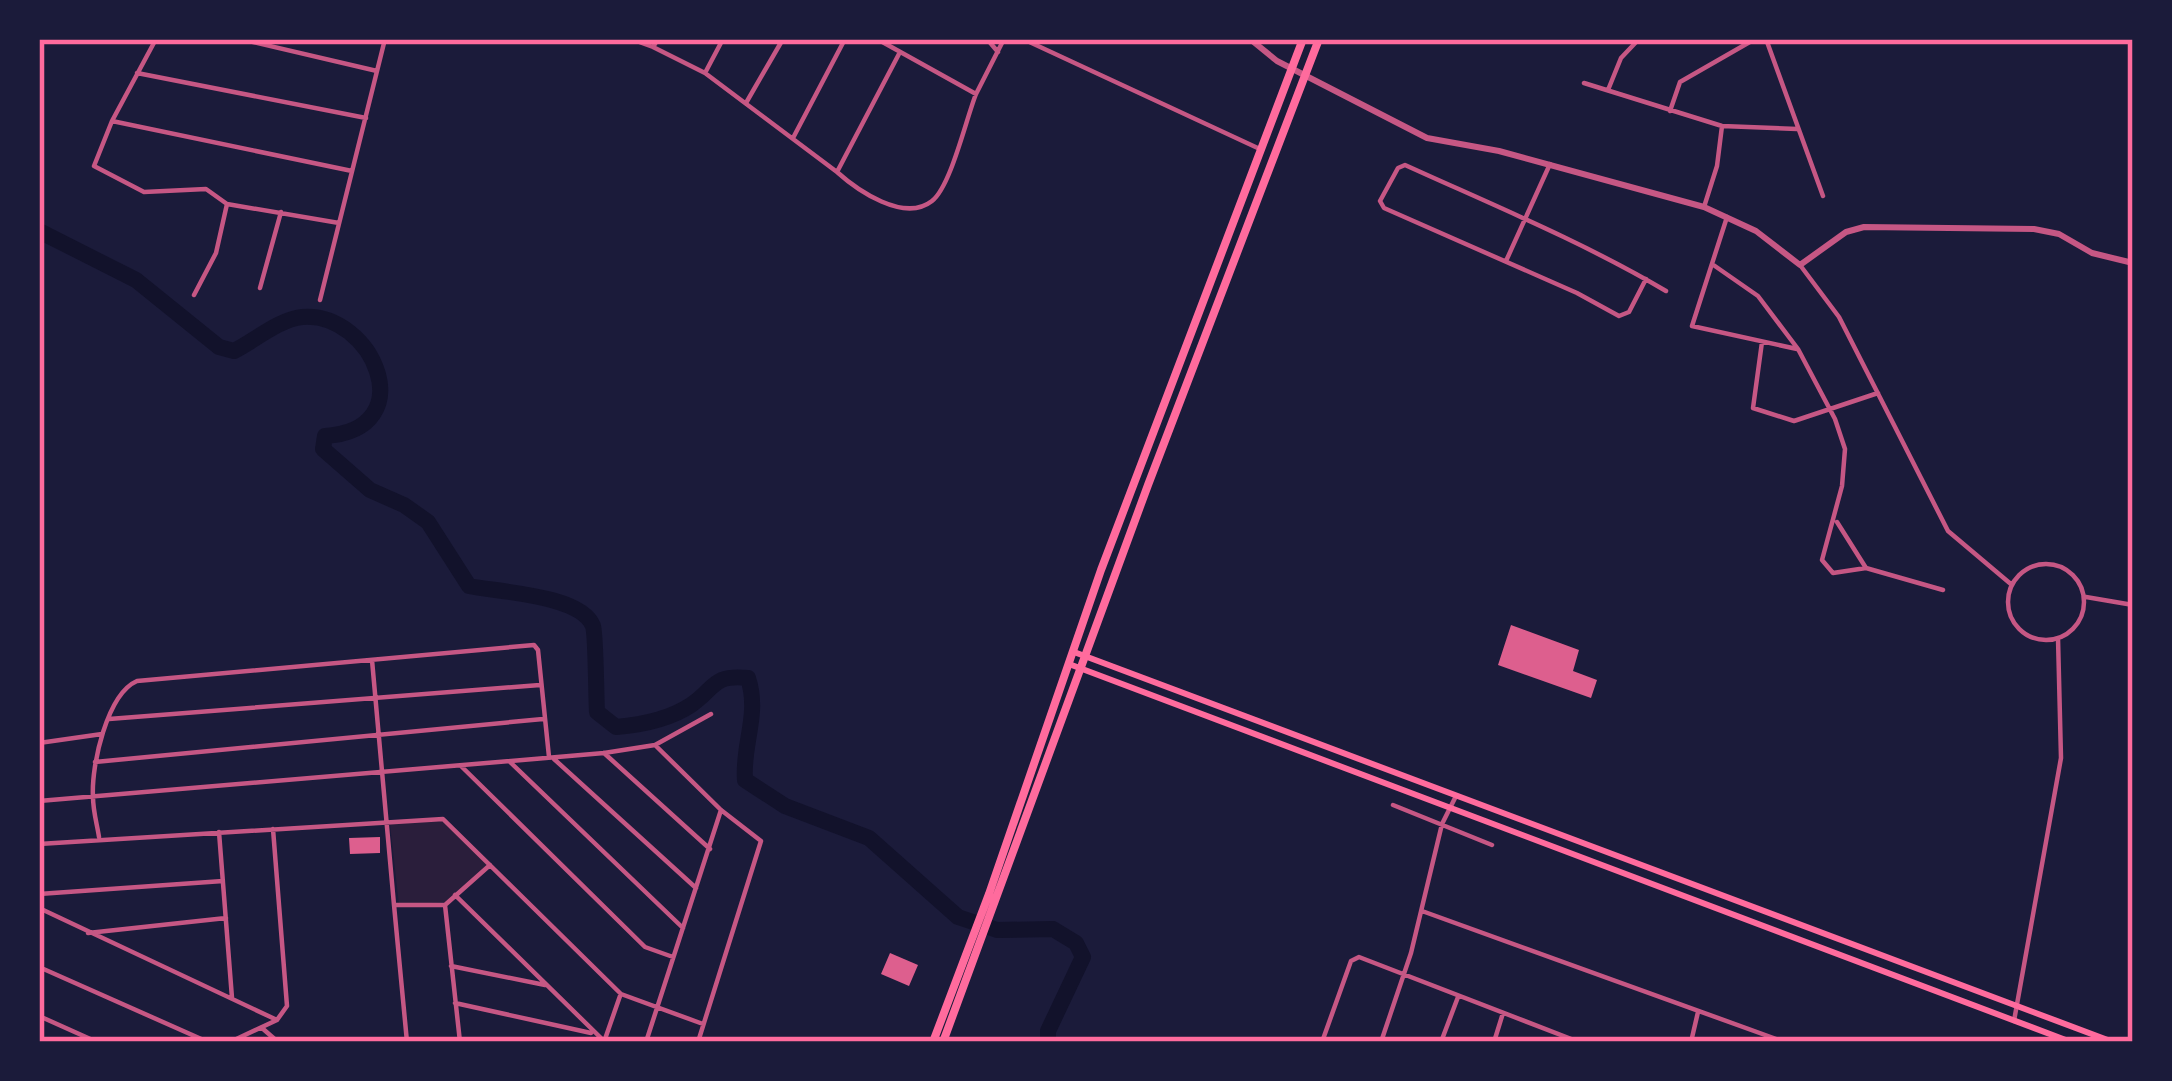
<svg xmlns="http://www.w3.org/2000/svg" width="2172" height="1081" viewBox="0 0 2172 1081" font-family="'Noto Serif',serif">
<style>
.green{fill:#2a1e3b}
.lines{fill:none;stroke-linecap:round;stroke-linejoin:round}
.river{stroke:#12122b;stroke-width:16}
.building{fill:#dd5f8e}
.minor{stroke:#c65784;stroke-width:4.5}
.tertiary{stroke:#c65784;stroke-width:6}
.secondary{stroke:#ff6b9d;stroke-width:6}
.primary{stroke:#ff6b9d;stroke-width:8}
.neatline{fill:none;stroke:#ff6b9d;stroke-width:4.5}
</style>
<rect width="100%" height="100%" fill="#1b1b3a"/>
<path class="green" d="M443,821L489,863L445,902L399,905L390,824Z"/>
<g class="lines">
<path class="river" d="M39,231L136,280L219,347L234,351C254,341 280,319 302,317C373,311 424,430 325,436L323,449L370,490L404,505L428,522L469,586C498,592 581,595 593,626C596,635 596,696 597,712L616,727C640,725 670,719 691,705C715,689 712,674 748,678C760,715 742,744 745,780L785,806L869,838L958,917L997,930L1053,929L1076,943L1083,957L1048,1031V1042"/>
</g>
<path class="building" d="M1511,625L1579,650L1573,671L1597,680L1591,698L1498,665Z
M380,837V853L350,854L349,838Z
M890,953L918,965L909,986L881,974Z"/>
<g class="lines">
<path class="minor" d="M156,39L112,121L94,166L144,192L206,189L227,204L216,253L194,295
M240,39L377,71
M631,39L653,47L658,39
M877,39L976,94L1004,39
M987,39L998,52
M1023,39L1262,150
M1766,39L1823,196
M653,47L705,73L837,172L900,52
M137,73L366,118
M705,73L723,39
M1584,83L1722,126L1797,129
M1608,90L1621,58L1639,39
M746,103L783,39
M1670,111L1680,82L1755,39
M112,121L352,171
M793,138L845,39
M837,172C857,190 904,223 932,201C951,186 966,119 976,94
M227,204L339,223
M1704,207L1717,166L1722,126
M1727,217L1692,326L1797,349
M1506,261L1550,164
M1712,264L1758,296L1798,349L1835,419L1845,449L1842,486L1822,560L1833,573L1866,568L1943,590
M1800,265L1839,317L1948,531L2012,585
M1646,279L1629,312L1619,316L1577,293L1384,208L1380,201L1398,168L1405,165C1493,205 1583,242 1666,291
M260,288L281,212
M320,300L385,39
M1762,342L1753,408L1794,421L1878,393
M1837,522L1866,568
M2008 602a38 38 0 1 1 76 0a38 38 0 1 1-76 0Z
M2086,597L2133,605
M372,660L394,905
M109,719L540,685
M39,743L102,734
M655,745L711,714
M604,753L710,849
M554,759L696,888
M95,762L543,719
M510,762L683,928
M461,766L645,947L673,957
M39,801L604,753L655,745L721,810L761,841L698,1042
M1393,805L1492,845
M219,832L232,998
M99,837C97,824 93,811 93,797C91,766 107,694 137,681L534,645L538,650L549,757
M39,844L443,819L621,994L703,1024
M39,894L223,881
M455,895L604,1041
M445,905L490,865
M39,908L277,1020
M1422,911L1779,1040
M88,933L226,918
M451,966L545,985
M39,967L208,1042
M455,1003L591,1033
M39,1016L97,1042
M2014,1021L2061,758L2058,638
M262,1028L278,1042
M230,1042L277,1020L287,1006L273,829
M407,1042L394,905H445L460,1042
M604,1042L620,996
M646,1042L721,810
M1322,1042L1351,961L1359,957L1579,1042
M1381,1042L1411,953L1442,824L1456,796
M1441,1042L1458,997
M1494,1042L1503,1013
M1691,1042L1698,1012"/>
<path class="tertiary" d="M1250,39L1277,61L1427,138L1499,151L1704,207L1756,231L1800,265L1846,232L1864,227L2034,229L2059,234L2092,253L2133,263"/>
<path class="secondary" d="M1074,652L2113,1042
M1069,664L2071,1042"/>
<path class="primary" d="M933,1042L989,894L1101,570L1303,39
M943,1042L1148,485L1319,39"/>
</g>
<rect width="2172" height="1081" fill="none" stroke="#1b1b3a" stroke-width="84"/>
<rect x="42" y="42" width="2088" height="997" class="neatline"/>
</svg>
